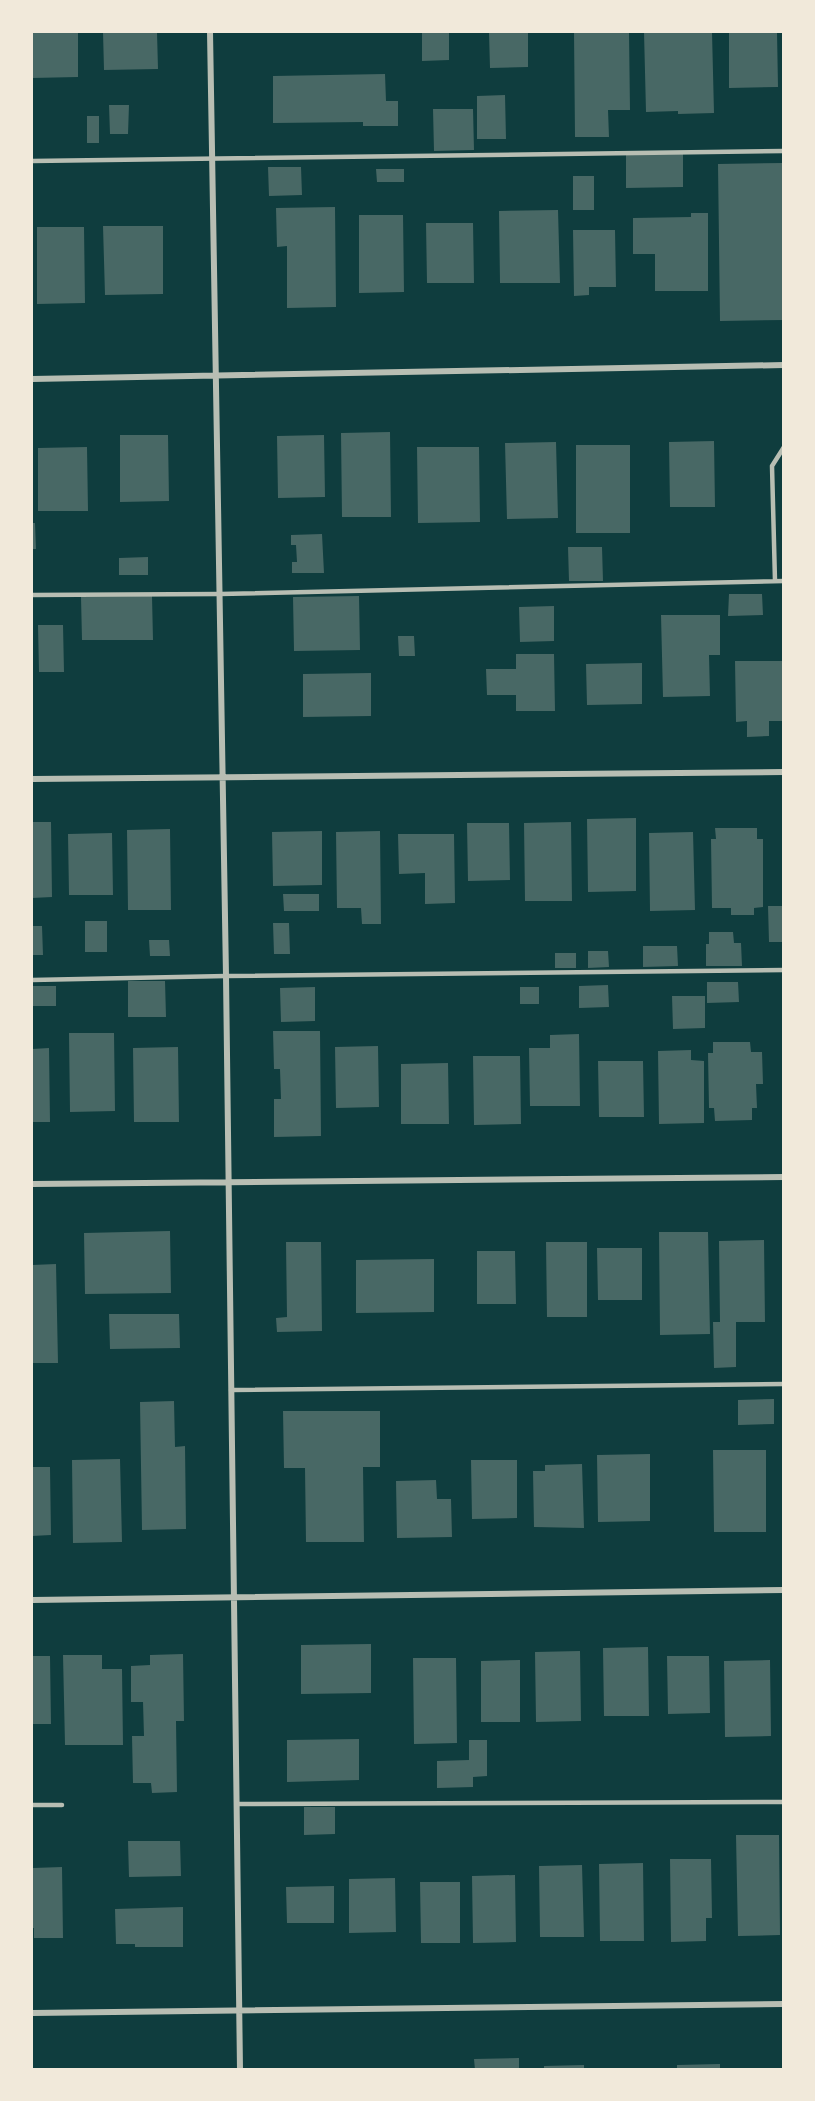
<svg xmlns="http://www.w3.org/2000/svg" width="815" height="2101" viewBox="0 0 815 2101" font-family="'Exo 2',sans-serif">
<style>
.building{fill:#486865}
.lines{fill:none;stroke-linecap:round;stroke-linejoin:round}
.service{stroke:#b8beb3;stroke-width:4.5}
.minor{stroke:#b8beb3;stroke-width:6}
</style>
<rect width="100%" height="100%" fill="#0f3d3e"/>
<path class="building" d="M32,32H78V77L32,78Z
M103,32H157L158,69L104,70Z
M422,32H449V60L422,61Z
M489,32H528V67L490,68Z
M574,32H629L630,110H608L609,137H575Z
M644,32H712L714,113L678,114V111L646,112Z
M729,32H777L778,87L729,88Z
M385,74L386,101H398V126H363V122L273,123V76Z
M505,95L506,139H477V96Z
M109,105H129L128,134H110Z
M433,109H473L474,150L434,151Z
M87,116H99V143H87Z
M683,154V187L626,188V155Z
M784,163V320L720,321L718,164Z
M268,167H301L302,195L269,196Z
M376,169H404V182H377Z
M573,176H594V210H573Z
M335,207L336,307L287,308V246L277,247L276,208Z
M558,210L560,283H500L499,211Z
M691,213H708V291H655V254H633V218L691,217Z
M359,215H403L404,292L359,293Z
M426,223H473L474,283H427Z
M103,226H163V294L105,295Z
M37,227H84L85,303L37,304Z
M573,230H615L616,287H589V295L574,296Z
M390,432L391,517H342L341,433Z
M120,435H168L169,501L120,502Z
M324,435L325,497L278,498L277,436Z
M714,441L715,507H670L669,442Z
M556,442L558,518L507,519L505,443Z
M576,445H630V533H576Z
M87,447L88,511H38V448Z
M417,447H479L480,522L418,523Z
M32,523H35L36,549H32Z
M322,534L324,573H292V562H297L296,545H291V535Z
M568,547H602L603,581H569Z
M148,557V575H119V558Z
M729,594H762L763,615L728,616Z
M152,596L153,640H82L81,597Z
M359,596L360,650L294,651L293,597Z
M554,606V641L520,642L519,607Z
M661,615H720V655H709L710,696L663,697Z
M38,625H63L64,672H39Z
M398,636H414L415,656H399Z
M516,654H554L555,711H516V695H487L486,669H516Z
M735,661H784V721H769V736L747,737V721L736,722Z
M642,663V704L587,705L586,664Z
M371,673V716L303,717V674Z
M636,818V891L588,892L587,819Z
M32,822H51L52,897L32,898Z
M571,822L572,901H525L524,823Z
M467,823H509L510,880L468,881Z
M715,828H757V839H763V907L754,908V915H731V908H712L711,839H716Z
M170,829L171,910H128L127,830Z
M322,831V885L273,886L272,832Z
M380,831L381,924H362L361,908H337L336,832Z
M693,832L695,910L650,911L649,833Z
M112,833L113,895H69L68,834Z
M398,834H454L455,903L425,904V873L399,874Z
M283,894H319V911H284Z
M768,906H784V942H769Z
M85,921H107V952H85Z
M273,923H289L290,954H274Z
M32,926H42L43,955H32Z
M709,932H733L734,943H741L742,966H706V944H709Z
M149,940H169L170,956H150Z
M643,946H677L678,966L643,967Z
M588,951H608L609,967L588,968Z
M555,953H576V968H555Z
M128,981H165L166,1017H128Z
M707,982H738L739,1002L707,1003Z
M608,985L609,1007L579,1008V986Z
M32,986H56V1006H32Z
M315,987V1021L281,1022L280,988Z
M520,987H539V1004H520Z
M672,996H705V1028L673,1029Z
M273,1031H320L321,1136L274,1137V1099H281L280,1069H274Z
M69,1033H114L115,1111L70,1112Z
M579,1034L580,1106H530L529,1048H550V1035Z
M713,1042H750L751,1052H762L763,1084H756L757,1108H752V1120L715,1121L714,1108H709L708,1053H713Z
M378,1046L379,1107L336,1108L335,1047Z
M178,1047L179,1122H134L133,1048Z
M49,1048L50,1122H32V1049Z
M691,1050V1060L704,1061V1123L659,1124L658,1051Z
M473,1056H520L521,1124L474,1125Z
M598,1061H643L644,1117H599Z
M448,1063L449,1124H401V1064Z
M170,1231L171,1293L85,1294L84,1233Z
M659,1232H708L710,1334L660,1335Z
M764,1240L765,1322H736V1367L714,1368L713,1322H720L719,1241Z
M286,1242H321L322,1331L277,1332L276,1318L287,1317Z
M546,1242H587V1317H547Z
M597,1248H642V1300H598Z
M477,1251H515L516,1304H477Z
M434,1259V1312L356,1313V1260Z
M56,1264L58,1363H32V1265Z
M109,1314H179L180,1348L110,1349Z
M774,1399V1424L738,1425V1400Z
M174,1401L175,1447L185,1446L186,1529L142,1530L140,1402Z
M283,1411H380V1467H363L364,1542H306L305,1468H284Z
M713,1450H766V1532H714Z
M650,1454V1521L598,1522L597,1455Z
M120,1459L122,1542L73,1543L72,1460Z
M471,1460H517V1518L472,1519Z
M582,1464L584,1528L534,1527L533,1471H545V1465Z
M32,1467H50L51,1535L32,1536Z
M436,1480L437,1499H451L452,1537L397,1538L396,1481Z
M371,1644V1693L301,1694V1645Z
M648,1647L649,1716H604L603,1648Z
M580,1651L581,1721L536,1722L535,1652Z
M183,1654L184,1721H176L177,1792L152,1793L151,1783H133L132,1736H144L143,1702H131V1666L150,1665V1655Z
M63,1655H102V1669H122L123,1745H65Z
M32,1656H50L51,1724H32Z
M667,1656H709L710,1713L668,1714Z
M413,1658H456L457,1743L414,1744Z
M520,1660V1722H481V1661Z
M770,1660L771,1736L725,1737L724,1661Z
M359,1739V1780L287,1782V1740Z
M469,1740H487V1776L473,1777V1787L437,1788V1761L469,1760Z
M304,1807H335V1834L304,1835Z
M736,1835H779L780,1935L738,1936Z
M128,1841H180L181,1876L129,1877Z
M670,1859H711L712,1918H706V1941L671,1942Z
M643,1863L644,1941H600L599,1864Z
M582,1865L584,1937H540L539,1866Z
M62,1867L63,1938H34V1928H32L33,1868Z
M515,1875L516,1942L473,1943L472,1876Z
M395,1878L396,1932L349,1933V1879Z
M420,1882H460V1943H421Z
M334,1886V1923H287L286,1887Z
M183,1907V1947H135V1944H116L115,1909Z
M519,2058V2070H475L474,2059Z
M720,2064V2070H677V2065Z
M584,2065V2070H544V2066Z"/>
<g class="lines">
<path class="service" d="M32,161L784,151
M775,581L772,466L784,447
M32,595L220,594L784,581
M32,980L226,976L784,970
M231,1390L784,1384
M237,1804L784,1802
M32,1805H62"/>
<path class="minor" d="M210,32L226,976L240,2070
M32,379L784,365
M32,779L784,772
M32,1184L784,1177
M32,1600L784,1590
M32,2013L784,2004"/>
</g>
<rect width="815" height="2101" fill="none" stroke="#f1e9da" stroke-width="66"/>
</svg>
